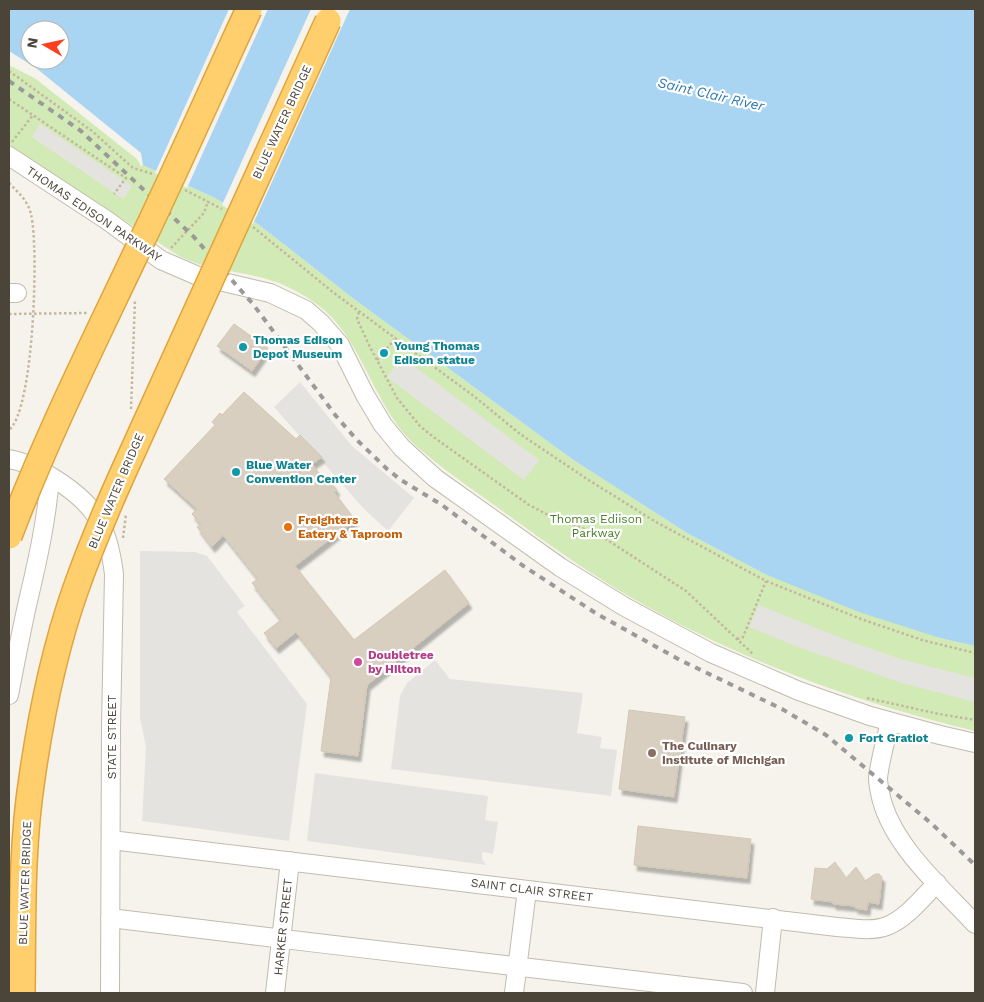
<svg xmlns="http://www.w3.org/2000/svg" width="984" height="1002" viewBox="0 0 984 1002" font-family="'Work Sans',sans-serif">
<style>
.green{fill:#d2eab5}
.parking{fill:#e5e3e0}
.water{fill:#a9d4f2;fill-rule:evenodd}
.pier{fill:#f6f3ec}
.building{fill:#d8cfc1;stroke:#d3c7b4;filter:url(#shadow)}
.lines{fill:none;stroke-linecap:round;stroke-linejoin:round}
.minor-casing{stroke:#c2bbae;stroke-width:20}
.path{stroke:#c4b79f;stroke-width:2.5;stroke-dasharray:2.5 2.5;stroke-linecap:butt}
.minor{stroke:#fff;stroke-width:18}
.rail{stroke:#9a9a9a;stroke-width:4;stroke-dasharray:6 6;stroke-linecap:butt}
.highway-bridge-casing{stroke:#e0a43c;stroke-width:28;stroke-linecap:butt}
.highway-bridge{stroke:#ffcf6e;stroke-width:25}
.culture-dot{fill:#0f9aa8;stroke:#fff;stroke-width:2}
.food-dot{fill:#e8710a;stroke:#fff;stroke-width:2}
.hotel-dot{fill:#d1479c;stroke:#fff;stroke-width:2}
.education-dot{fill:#8d6e63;stroke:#fff;stroke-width:2}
.labels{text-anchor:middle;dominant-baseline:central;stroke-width:4.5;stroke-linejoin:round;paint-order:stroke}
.street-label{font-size:12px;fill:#4b4439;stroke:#fff}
.culture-label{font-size:12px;font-weight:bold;fill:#0d838f;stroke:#fff;text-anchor:start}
.park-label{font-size:12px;fill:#4a7f2a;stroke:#fff}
.food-label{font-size:12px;font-weight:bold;fill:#c56008;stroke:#fff;text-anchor:start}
.hotel-label{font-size:12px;font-weight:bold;fill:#b23c85;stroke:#fff;text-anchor:start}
.education-label{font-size:12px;font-weight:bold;fill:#785e54;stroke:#fff;text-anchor:start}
.water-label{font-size:14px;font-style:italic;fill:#2e7ab2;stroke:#fff}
</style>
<defs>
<filter id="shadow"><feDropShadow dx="3" dy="5.5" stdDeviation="1" flood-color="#0004"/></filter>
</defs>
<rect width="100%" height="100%" fill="#f6f3ec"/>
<path class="green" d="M9,62L37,77L155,171L215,198L258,224L354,299L572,459L687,533L767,575L940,638L975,646V731C856,702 739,660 632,598C589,573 548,544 508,515C481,495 453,477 427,455C421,450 414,445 409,439C372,400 361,337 318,305C308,297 288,286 276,282C243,270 210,272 179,256L9,145Z"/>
<path class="parking" d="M40,124L132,186L123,199L32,137Z
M402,357L539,460L524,480L387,377Z
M300,382L352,446L414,498L388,531L364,509L274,407Z
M140,551L195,552L207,556L245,606L237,612L307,704L289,841L142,821L146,747L140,718Z
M759,605L851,642L904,660L975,678V702L902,683L798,647L749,627Z
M435,660L450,679L583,693L577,733L602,737L600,748L617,750L611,796L391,769L400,696L407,683Z
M315,773L488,796L485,820L498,822L493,854L483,852L482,854V859L486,865L307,841Z"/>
<path class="water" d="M9,9H975V646L940,638L859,612L767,575L687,533L572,459L354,299L258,224L215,198L143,165L139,157L37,77L9,62ZM30,30H60V60H30Z"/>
<path class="pier" d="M229,9H268L187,188L155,173Z
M311,9H350L253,224L222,205Z
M9,51L36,68L141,153L143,165L141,166L137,159L36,79L9,65Z"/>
<path class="building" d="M234,324L268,348L252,371L217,346Z
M244,392L296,439L300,435L322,457L312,464L325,482L328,479L337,490L334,492L355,520L295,566L354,640L445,570L469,603L367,685L358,756L321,751L331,677L296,632L276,648L264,633L281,620L252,583L258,579L223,535L212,547L197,527L201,525L192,514L197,509L164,479L215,425L212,422L220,413L222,415Z
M629,710L685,717L674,797L619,789Z
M638,826L751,839L747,878L634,865Z
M835,862L846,878L856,867L865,881L875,874H879L882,877L879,904L868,902L867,910L855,908V906L833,904V902L811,899L815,868L827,869Z"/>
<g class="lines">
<defs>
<path id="minor" d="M9,156L108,221L161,260L198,276L270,293L306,310L321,323L340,345L365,395L383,425L402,448L435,478L560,567L625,607L711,653L799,691L870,716L940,735L975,743
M9,293H17
M9,459C26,462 41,470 55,479C96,505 108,526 114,574L111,728L110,993
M9,695C15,664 21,632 28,601C38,559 47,518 50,476
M890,722C886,740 880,759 878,778C878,783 879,788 880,793C890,844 941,887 975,924
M111,840L837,927C852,928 872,932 887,926C907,918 922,898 937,883
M110,918C321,943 532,970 743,993
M275,993L290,861
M514,993L527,890
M765,993L773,918"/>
</defs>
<use href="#minor" class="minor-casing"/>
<path class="path" d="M9,71L92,131L133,168L153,174
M9,99L126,178L114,194
M12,142L33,115
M9,183C18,192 28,201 31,214C39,247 34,410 9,430
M185,190L222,209
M253,227L334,293L475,397L520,434L587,479L656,522L766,581L861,619L922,640L975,653
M171,248L204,213L208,201
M359,312L357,319L370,347L397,398L420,426L432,436L529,505L554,518L598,534L686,591L754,655
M9,314L87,313
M377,360L395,339
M131,409L135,299
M123,538L126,514
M737,639L743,637L766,581
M867,698L939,714L975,720"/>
<use href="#minor" class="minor"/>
<path class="rail" d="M9,81L81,131L193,236L253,304L336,416L357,440L387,469L401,480L442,505L522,565L597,614L680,660L782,709L826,735L932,824L975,865"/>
<defs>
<path id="highway-bridge" d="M9,536C46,438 93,344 138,249C176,170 212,89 249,9
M22,993C23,922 21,849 32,778C41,715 54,651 75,591C89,551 105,513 122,475L328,21"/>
</defs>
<use href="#highway-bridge" class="highway-bridge-casing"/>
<use href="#highway-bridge" class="highway-bridge"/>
</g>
<g class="culture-dot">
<circle cx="243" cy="347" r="5"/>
<circle cx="384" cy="353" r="5"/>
<circle cx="236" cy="472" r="5"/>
<circle cx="849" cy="738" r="5"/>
</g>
<circle class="food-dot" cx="288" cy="527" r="5"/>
<circle class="hotel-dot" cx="358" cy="662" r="5"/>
<circle class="education-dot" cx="652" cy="753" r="5"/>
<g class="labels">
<g class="street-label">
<text transform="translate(282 122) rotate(-65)">BLUE WATER BRIDGE</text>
<text transform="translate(94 214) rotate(34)">THOMAS EDISON PARKWAY</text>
<text transform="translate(116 491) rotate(-67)">BLUE WATER BRIDGE</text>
<text transform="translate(112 737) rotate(-90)">STATE STREET</text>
<text transform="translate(25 883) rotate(-88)">BLUE WATER BRIDGE</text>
<text transform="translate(532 890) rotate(7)">SAINT CLAIR STREET</text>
<text transform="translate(283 927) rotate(-84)">HARKER STREET</text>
</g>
<g class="culture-label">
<text x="253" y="340">Thomas Edison<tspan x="253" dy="14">Depot Museum</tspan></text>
<text x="394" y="346">Young Thomas<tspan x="394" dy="14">Edison statue</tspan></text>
<text x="246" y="465">Blue Water<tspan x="246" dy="14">Convention Center</tspan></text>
<text x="859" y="738">Fort Gratiot</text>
</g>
<g class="park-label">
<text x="596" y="519">Thomas Ediison<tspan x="596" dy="14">Parkway</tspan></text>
</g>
<g class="food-label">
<text x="298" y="520">Freighters<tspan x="298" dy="14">Eatery &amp; Taproom</tspan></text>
</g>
<g class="hotel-label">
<text x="368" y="655">Doubletree<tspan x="368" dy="14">by Hilton</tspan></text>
</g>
<g class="education-label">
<text x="662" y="746">The Culinary<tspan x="662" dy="14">Institute of Michigan</tspan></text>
</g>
<g class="water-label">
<text transform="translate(711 94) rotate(13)">Saint Clair River</text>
</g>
</g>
<rect width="984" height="1002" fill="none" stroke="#4b4439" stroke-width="20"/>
<g transform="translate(45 45) rotate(279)"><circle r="24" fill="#ffffff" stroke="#b7b4b0"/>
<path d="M0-4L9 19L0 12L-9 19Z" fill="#fc3f1d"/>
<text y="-8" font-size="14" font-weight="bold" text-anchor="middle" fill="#4b4439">N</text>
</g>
</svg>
